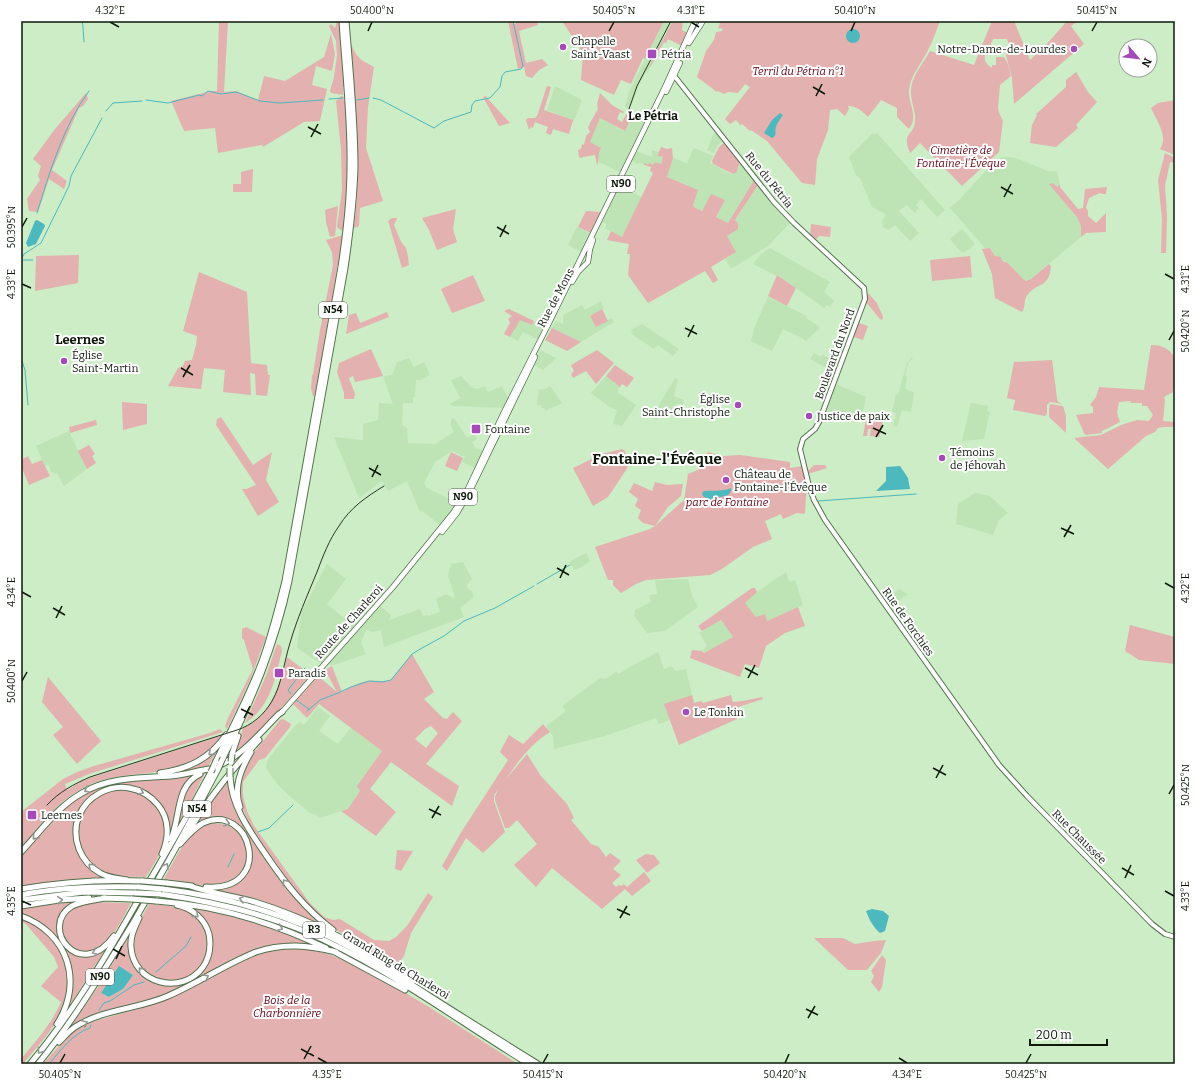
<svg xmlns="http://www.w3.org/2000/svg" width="1196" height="1085" viewBox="0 0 1196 1085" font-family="Bitter,serif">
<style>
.built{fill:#bee4b6}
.green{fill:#e3b1af;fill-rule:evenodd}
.water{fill:#4db8be}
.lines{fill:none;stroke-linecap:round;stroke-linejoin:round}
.stream{stroke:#4db8be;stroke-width:1}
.secondary-casing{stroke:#54714e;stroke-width:6}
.primary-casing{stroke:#54714e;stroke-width:6}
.highway-casing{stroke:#54714e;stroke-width:7}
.secondary{stroke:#fff;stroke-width:4}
.primary{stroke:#fff;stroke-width:4.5}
.highway{stroke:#fff;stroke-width:5}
.tram{stroke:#293725;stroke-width:1}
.highway-bridge-casing{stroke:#54714e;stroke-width:7;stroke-linecap:butt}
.highway-bridge{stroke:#fff;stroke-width:5}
.oneway{stroke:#929791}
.ticks{fill:none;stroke:#0d180a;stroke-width:1.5}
.poi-dot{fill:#a44bb7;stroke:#fff;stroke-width:1.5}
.labels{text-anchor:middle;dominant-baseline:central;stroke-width:4;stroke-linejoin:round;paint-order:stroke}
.shield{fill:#fff;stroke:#565d54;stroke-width:1}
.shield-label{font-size:10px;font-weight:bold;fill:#0d180a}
.poi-label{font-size:11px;fill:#0d180a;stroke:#fff;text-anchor:start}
.park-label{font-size:11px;font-style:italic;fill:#610012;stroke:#fff}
.street-label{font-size:11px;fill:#0d180a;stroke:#fff}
.neighbourhood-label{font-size:12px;font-weight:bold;fill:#0d180a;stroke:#fff}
.quarter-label{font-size:13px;font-weight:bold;fill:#0d180a;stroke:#fff}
.district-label{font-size:15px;font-weight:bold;fill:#0d180a;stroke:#fff}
.neatline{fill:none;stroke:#0d180a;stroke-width:1.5}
.ticks-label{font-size:10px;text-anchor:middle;fill:#0d180a}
</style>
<rect width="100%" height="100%" fill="#ccedc5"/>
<path class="built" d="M664,21H673L650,68L648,73L646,72L638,87L630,109L625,107L629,92Z
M555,86L582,100L574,121L547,110Z
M633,114L645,115L648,117L620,172L599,162L598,154L589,142L600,118L624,131Z
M718,131L724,139L717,146L714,153L707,150L713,135Z
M873,133L875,135L877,133L945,210L937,217L921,199L916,205L919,208L915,213L907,205L899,211L919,233L910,241L895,225L888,230L883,227L882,221L886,215L882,212L872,207L860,178L856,175L849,157Z
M694,148L713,156L710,163L732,175L739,167L740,162L754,180L728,223L716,217L724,200L703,211L694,207L693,205V201L687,185L666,177L673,158L687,163Z
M652,150L658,152L657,156L663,157L661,164L648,165L639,163L638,164L631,161L636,151L652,157Z
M1002,157H1008L1016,158L1048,171H1057L1060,184L1057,187L1066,203L1077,217L1081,226V237L1028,281L1023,279L1007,262L1002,261L995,256L991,248H985L950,208L959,200L994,162Z
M621,182L632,187L630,191L642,197L622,237L605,228L607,224L602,222Z
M758,185L790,223L768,246L731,269L725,259L736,252L727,236L735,221Z
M577,227L592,234L583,253L568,245Z
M962,229L975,244L964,253L959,250L950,239Z
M770,248L830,282L824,292L834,301L830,307L827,305L824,308L778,275L777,276L753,264L761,254Z
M768,297L807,316L806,318L817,325L820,328L806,341L802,338L783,329L772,351L751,341L755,326Z
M601,301L604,308L590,316L597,326L612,318L614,322L581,342L552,328L556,321L563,324V315L582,305L585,310Z
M520,319L532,325L534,321L546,327L539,340L523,332L518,341L510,337Z
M642,324L679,349L673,356L658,345L654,349L633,335L631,330Z
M540,350L556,358L543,370L534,365Z
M814,353L821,357L822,354L828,358L830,355L841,362L837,373L828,369L810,359Z
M912,357L913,358L908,363L905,376L907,377L905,389L914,392L911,412L902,410L897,427L893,426L896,413L892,412L896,394L898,395L907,363Z
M409,358L414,367L424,362L430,375L421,380H416L415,397H413V403H403L402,425L407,428L408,443L435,444L454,432L451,426V419L454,418L467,438L475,434L477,439L472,442L476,449L477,448L485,452L477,469L462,462L465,457L452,451L435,462L424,483L427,488L459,504L443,527L422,511L420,512L407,481L388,491L382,481L359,498L334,437L363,440V424L378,420L379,403L393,404L383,376L392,375L397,362Z
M461,376L471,387L477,389L485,386L488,392L502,386L509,400L505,408L453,406L450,404L460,398L451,380Z
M606,376L620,387L617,392L636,405L622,426L613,424L617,410L608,406L591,393Z
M675,378L678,379L674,396L684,400L683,404H676V406H673L671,412L668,411L666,413L663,411L657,420L651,418Z
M836,384L866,397L862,416L837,414L836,416L825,413Z
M550,386L562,403L545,411V409L542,408V406L537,405L539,389L543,390Z
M971,403L988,406L987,411L990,412L984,439L962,441Z
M69,431L87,469L64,486L57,473L54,474L53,472H51L49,465L45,466L36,446Z
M975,493L990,496L1008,513L999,520L993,535L956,524L958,504Z
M586,553L590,561L583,566L574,570L569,562Z
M463,562L472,579L467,585L468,589L472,591L474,597L460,608L464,617L384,647L381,630L372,632L371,631L366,630L361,642L366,654L334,665H323L297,648L301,613L327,564L346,579L327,604L355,627L379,605L391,615L389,620L420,609L423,616L427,615L428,616L440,612L436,599L446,594L453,598L455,597L448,576L451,564Z
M786,572L789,582L795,580L803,605L767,621L756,617L744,603L757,592Z
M688,579L692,595L698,607L665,631L647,633L634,616L635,610L651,602L649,595L657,594L655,580Z
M899,589L908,594L887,609L883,602Z
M721,620L733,637L704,653L703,650L707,646L699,633Z
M658,652L664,669L671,666L676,671L686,669L692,695L665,704L670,720L659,724L656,718L605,736L554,749L553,736L546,726L566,711L562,706L600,678L606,679L616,672L619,674L628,668Z
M318,707L330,716L319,731L338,744L351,727L382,751L357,786L360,791L348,809L320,818L316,815L310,813L293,799L278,785L267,770L266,766L268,759L294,727L300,722L304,725Z"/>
<path class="green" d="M219,21H228L224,92L236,91L258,100L264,76L285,81L324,57L331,34L335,54L332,71L316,66L312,85L327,89L320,121L304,122L263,147L262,145L218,153L215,128L184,131L171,101L211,91H217Z
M337,21H339L344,87H343V95L331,93L330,91L334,77L337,55L336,41L329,26L331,24L335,28Z
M508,21H514V24L521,21H537L538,25L519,31L526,63L542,59L548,65L539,70L532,78L526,76L524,67L518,69Z
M562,21H664L645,59L643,58L631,84L621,80L614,95L581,80L583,53Z
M673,21H683L682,30L688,33L682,46L668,39L666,43L664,42L650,68L652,60Z
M716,21H940C936,31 933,41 928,50C922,63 910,76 909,90C908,104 919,117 909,129L897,117V108L881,100L868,117C862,111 857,106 848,106L849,109L845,116L837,109L830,110L828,130L817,159L815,185L802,183L767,141L751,130L750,131L742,124L740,125L736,120L730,124L725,119L750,87L745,84L738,93L728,92L724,94L718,91L717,92L697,77L706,51L714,40L716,32L722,31L723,29L718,28L720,23Z
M992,21H1014L1030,60L1045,46L1067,21H1078L1071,26L1084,44L1014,104L1012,78L1006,55V51H1009V44L1007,39H993C989,51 977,58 992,68V65H996V57H1004L1008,64L1011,76L1000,85L998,107L999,113L1003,121L999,152L962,186L920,143L910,153C901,131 914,137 915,121C916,112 911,102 911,93C910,78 923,64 930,51L974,65Z
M350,42C357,58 359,59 374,67L368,107L366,148L383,201L360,208L359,226L354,228L357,197V148Z
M1076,72L1088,92L1097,102L1076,125L1078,128L1056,147L1030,143L1032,125L1037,115L1036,114L1066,87V80Z
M547,86L551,87L544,110L573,120L569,134L553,129L551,135L546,133L548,127L535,122L533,128L531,127L529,130L526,120L528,118H535L537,116Z
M86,93L88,99L83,106L79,108L52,170L67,181L64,189L49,179L38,212L29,211L27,199L40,180L38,176L41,166L33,159L55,129Z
M600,93L612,105L624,112L623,113L620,112L617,119L622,122L627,113L633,114L625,131L600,118L590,142L601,148C597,155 600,160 597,165L595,155L583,157L582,158L579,157L578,150L581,149L582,144L584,145L586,136L590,132L588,128L590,123L598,109L597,104Z
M341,96H343L344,101H345L348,147L347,195L343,231L339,229L337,227L342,190L341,149L336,101Z
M486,96L487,98L510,123L499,126L483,97Z
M1175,100V155L1160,149C1169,136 1156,120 1151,108L1158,103Z
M725,142L740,162L736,173H734L733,174L713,164L712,161L719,147Z
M661,147L667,149L672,148L673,158L667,177L698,190L693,205L694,207L702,211L711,194L725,200L716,217L728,223L754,180L758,185L735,220L738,223V229L727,236L736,252L711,267L718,280L713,283L705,271L648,303L628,275L630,254H627L629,244L607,240L611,231L622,237L653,173L650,171L651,167L644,165L645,163L648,165L649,163L653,165L655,162L661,164L663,157L657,156Z
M1165,153L1175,158V163L1170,162L1165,186L1167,216L1166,253H1161L1162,219L1158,180Z
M253,169L252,192H233V184H241V172Z
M1053,183L1057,187L1060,184V187L1078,209L1083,208L1085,189L1107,187L1106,194H1102L1100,193L1089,198L1086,208L1088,211V216L1096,223L1106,213V232L1086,233L1081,237V226L1077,217L1049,184Z
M338,206L335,236L330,237L326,222L325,210Z
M456,209L453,229L457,242L437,250L429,230L422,218Z
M586,211L601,212L591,233L578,227Z
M392,218H397L394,225C397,231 399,238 402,243C403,245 405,246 406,248C407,250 409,263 409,265L402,268L389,224L388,221Z
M811,224L831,227L830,237L819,236L814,242L810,238Z
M343,235L316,392L314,396H313L311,389L312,375L313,374L320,330L333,265L332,252L326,240Z
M990,248L995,256L1001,257L1002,261L1008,263L1023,279L1026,281L1031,279L1049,264L1051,266C1049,288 1040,281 1028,294C1023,300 1026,307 1022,312L995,298L992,274L982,249Z
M79,255L78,283L35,291L36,256Z
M970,256L972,277L932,281L930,260Z
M199,272L247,292L251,363L267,365L268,375H270L267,396L256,395L255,374L250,373L251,395L223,392L225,370L204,368L201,389L168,386L178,368L183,366L185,361L192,360L196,345L197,336L183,331Z
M473,275L485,301L452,313L441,289Z
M777,275L796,288L787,306L768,296Z
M868,293L877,303L883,317L882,320L880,319L866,302Z
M509,309L534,321L532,325L520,320L510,337L504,334L510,323L508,319L512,316L504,311Z
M602,309L608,321L596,327L590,316Z
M387,312L389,317L346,334L349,315L356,313L360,323Z
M856,322L868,326L863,340L851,336Z
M552,328L581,342L567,351L545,340Z
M1151,345C1162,345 1168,348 1175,357V388H1173V392L1164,397L1165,400L1163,421L1175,422V426C1171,428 1164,426 1158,428L1155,432L1146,436L1108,469L1074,438L1101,435L1121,425L1137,420L1149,421L1153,415L1147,406H1142V403H1131L1130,401L1119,402L1117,413L1120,422L1102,431V433L1085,435L1076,415L1093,413V407L1090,405L1096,397L1099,387L1144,390Z
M371,349L383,376L355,382L353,376L349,378L355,394L354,399H344V393L337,372L339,363Z
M597,350L614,363L596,384L586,371L573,378L571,374L574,371L571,365Z
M1052,360L1057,398L1058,402L1063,404L1050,402L1047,405V414L1045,416L1013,410L1015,400L1007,398L1014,362Z
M615,365L634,378L627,387L622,384L620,387L606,376Z
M122,402L147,404V424L123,430Z
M1050,404L1063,406L1066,416V433L1049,417V409Z
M867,413L884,415L879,437L870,436L871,429H868L867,436H863Z
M221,417L253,465L272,452L266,480L279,502L258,516L242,489H246L256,485L216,425L217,419Z
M96,420L97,425L70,433L69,427Z
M89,445L95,454L92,456L96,463L87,469L78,451Z
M622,449L625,451L628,466L626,470L608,497L593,506L573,468L602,454Z
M451,452L463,458L457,471L445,466Z
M708,452L723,456L740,455L790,462V468L803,466L805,474L814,465H825L827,468L805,475L809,486L806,495L805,514L797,513L783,519L781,514L765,521L772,539L753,547L722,569L710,575L646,580L636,584L621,593L613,585V580H608L595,547L650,529L655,526L643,523L638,518L641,510L635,506L638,499L629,492L634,483L652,491L655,482L667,485L683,484L681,496L668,507L655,526L684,500L688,474L702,468C702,460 703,457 708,452Z
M21,455L23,459L28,456L32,464L42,460L50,476L29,485L21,466Z
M752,588H755L757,592L745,603L756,617L765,614L767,621L798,607L805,626L785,633L766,646L759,668L745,664L740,677L690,658L692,650L702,651L704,653L733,637L721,620L702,631L698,626Z
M1130,625L1175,637V664L1139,660L1125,651Z
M246,627L266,637L250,680L227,729L225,726L228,718L253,669L244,640L242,638V629Z
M277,644L281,646L282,651C275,678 271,707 245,723L266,676Z
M412,654L434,692L424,699L443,718L447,719L453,712L462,721L426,764L459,786L452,806L391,762L370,789L396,812L376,836L341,811L348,809L360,791L357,786L382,751L319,704L307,718L293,704L318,676L337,692L325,670L332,666L342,692C350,687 359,682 369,681C376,680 384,682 391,680ZM431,726L438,733L426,748L415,739L425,729Z
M287,657L311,675L263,728L235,753L243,728C273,716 279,685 287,657Z
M48,677L101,741L77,764L53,735L63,727L42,702Z
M692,695L694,703L701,701L703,703L731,695L733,702L743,701L762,697L763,699L735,708L737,719L679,745L664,704Z
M283,719L291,724L290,727L265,758L259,760L254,767L243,782V796L247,811L254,826L309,902L324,917L333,920L340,919L374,940L389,941L396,937L407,926L428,893L433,897L411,933L404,956L396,967L338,931L301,898L254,833L248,821L243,809L240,799L241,778L252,755L280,720Z
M543,724L550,732C533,742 517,762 507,778L527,754L541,776L567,804L574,818L571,820L591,844L599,847L606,857L610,853L621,861L613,869L621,875L612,883L616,887L619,885L621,886L624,884L627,887L644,872L651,881L632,896L625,889L602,909L552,868L536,887L514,865L537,844L517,820L509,828H505L495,800V796L499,789L494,795V801L505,832L483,853L466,838L447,871L442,866L460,834L508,760L500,752L509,735L523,744Z
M220,729L223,732L89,774L65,784L67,790L80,782L90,778L223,735C219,740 216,746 212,750C180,781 125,767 87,786C59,799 40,825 21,849V812L63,779L77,772L94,766L210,733Z
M218,748L208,767L192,771L171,774L197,765L209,757Z
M205,773L179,824L178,823C181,804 184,781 205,773Z
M192,775C188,781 181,787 179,796C175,809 174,823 170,837L169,830L158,803L125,786L93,795L76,821L79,853L108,878L56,882L21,887V855C39,835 55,813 77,798C107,777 156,778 192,775Z
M228,778L233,801L251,836L321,925C286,909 250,898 213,889L222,888L232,885L250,864L251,857L250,843L245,834L221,819L193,828L201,815Z
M113,790C117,790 123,789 128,790C153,793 171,820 163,845C160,856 152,867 146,877C131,876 113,879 98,870C77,855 71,824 89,805C95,797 104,794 113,790Z
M213,823C252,823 260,872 225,884C205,890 183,881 164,879C176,859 187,827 213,823Z
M397,850L413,851L401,871L395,869Z
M646,854L654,855L660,863L647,873L636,860Z
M82,901L77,902L59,921L66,948C84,954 90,960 107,947L66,1011L70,998L72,980L56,939L21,915V908Z
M93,902L131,903C123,917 116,934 104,944C102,946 99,947 96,948C93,950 90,952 87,952C64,955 53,922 73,909C79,905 86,903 93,902Z
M149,904C159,905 170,905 179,908C229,923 206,995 160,980C152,977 145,973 141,966C127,944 138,924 149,904Z
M187,906L242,918L273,928L319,947L273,946L167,995L108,1012L69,1029L98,987L131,932L134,962C141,968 153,980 160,984C178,993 196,972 208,961L209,930ZM119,967L132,974L123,989L109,997L101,993Z
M21,919C26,921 33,923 38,926C68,946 76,988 58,1018C49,1035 35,1049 23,1064H21V1059C36,1041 52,1023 61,1002L41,986L58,967L54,957L26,924L21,921Z
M814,938H843L855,944L874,941L886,940L881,953L867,970H848Z
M294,948C337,950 373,974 409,995C446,1017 482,1041 518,1064H43L65,1039L74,1031L83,1026L95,1021L154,1004L179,994L252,956L279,949Z
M882,955L886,960L882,987L879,992L871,982L874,976L871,971Z"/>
<path class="water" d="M846 36a7 7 0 1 1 14 0a7 7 0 1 1-14 0Z
M780,113L783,115C781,118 777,123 776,127C774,132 778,135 772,138L764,133L772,120Z
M37,220L44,224L45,226L36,244L28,247L26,243L35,221Z
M900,466L908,478L910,489L876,491L886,481V467Z
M731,488V491L728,495L709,500L703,496L702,493L704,491C713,490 723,492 731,488Z
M872,909L883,911L889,916L885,931L880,933C873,927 869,919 866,911Z
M119,966L133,975L123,989L109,997L101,993Z"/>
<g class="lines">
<path class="stream" d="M82,21L83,27L84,42
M373,98L381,100L434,128L444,121L471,112L472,105L475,101L490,98L500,87L502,76L505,72L521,69L523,66L513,21
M329,99L343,98
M146,100L168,103L199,95L202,96L208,91L221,94L236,92L260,101L280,103L323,100
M357,100L369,98
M106,111L113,103L142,101
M37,213C49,174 64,124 89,91
M21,260L24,254L41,243L69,186L71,176L102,118
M22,260H33
M21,358L25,370L28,405
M818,501L916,494
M537,584L570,565
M291,694L288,690L305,668
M296,700L309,709
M307,711L320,700L338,693L351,687L369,681L382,682L391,680L412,654L422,648L444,636L464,621L495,608L534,586
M258,832L269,828L293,805
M228,867L234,854
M156,972L186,946L191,937
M99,1010L104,1003L110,1001L134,985L144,982
M49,1064C61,1050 72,1034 90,1028L91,1025"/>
<defs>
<path id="secondary" d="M672,73L774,202L794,223L864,288L865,299L819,422L815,429L803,439L800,449L809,486L814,500L825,520L999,765L1027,796L1152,924L1165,934L1175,937"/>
<path id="primary" d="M689,43L703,21
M666,92L680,63
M572,282L578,272L588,262L590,249L593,240
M442,532L457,513L470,491L535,357
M282,712L393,587L453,513L466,493L504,412L548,325L665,87L695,21"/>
<path id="highway" d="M232,754L238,736
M223,758C252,700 275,646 289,581L345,268C350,234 354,201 355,167C355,119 350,70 346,21
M216,761C232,729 248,697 261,664C271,637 278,609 285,581L341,267C346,234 350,201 350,167C351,118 345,69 342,21
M218,766C243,755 260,733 279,714L282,712
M160,773C188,769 210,759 226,735
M230,777C232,807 249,830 266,855C285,883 305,909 333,930
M240,807C233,787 241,769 251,752
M188,832C209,798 232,769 259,740
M171,839C181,817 175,786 200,774
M180,844C187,836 194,828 203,823C251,801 276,892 206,887
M21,852C40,832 57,807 82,793C109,777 140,778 171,776C184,775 196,771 209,769
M127,880C118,878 108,878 100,873C91,868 83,859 79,849C61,799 125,765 158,805C170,819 169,839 162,854
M167,883L192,886
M190,886C210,893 234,896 255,902C313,920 363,947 413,981
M21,889C61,882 102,879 143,881
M163,889C212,895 260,907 306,926C349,944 389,970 428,995C464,1018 501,1041 538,1064
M160,894C210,901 258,912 304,931C384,965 455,1019 529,1064
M21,895C60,887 99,886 139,887
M103,898L132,899
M105,898C94,900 82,901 72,906C38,927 80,983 114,936
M21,900L84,892L136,893
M156,901C215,905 272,922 326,948
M21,906L59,900L89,898
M21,916C68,933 84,982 57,1024
M139,918C135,927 130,936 131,947C133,984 182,996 203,967C210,957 211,945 209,934C205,919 192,908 177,905
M333,951L405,990
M59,1042C64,1037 69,1031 75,1027C103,1009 139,1009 168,996C198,983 226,964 256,952C283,943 308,945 336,952
M30,1064C71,1015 104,960 136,904C162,860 187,817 211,772
M38,1064C74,1020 103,972 133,923C163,872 191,821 218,769"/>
</defs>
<use href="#secondary" class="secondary-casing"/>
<use href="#primary" class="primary-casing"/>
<use href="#highway" class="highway-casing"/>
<use href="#secondary" class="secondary"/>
<use href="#primary" class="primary"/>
<use href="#highway" class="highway"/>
<path class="tram" d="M629,109L637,86L671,21
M47,805C59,792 74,784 90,777L237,730C252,725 264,715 272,701C282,684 284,662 290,643C297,619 307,596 317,572C323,556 329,540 339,526C350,508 366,497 384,486"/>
<defs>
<path id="highway-bridge" d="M231,762L232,754
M218,769L223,758
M211,772L216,761
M230,777V768
M143,881L167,883
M139,887L163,889
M136,893L160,894
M132,899L156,901"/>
</defs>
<use href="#highway-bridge" class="highway-bridge-casing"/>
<use href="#highway-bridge" class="highway-bridge"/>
</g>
<defs><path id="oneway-chevron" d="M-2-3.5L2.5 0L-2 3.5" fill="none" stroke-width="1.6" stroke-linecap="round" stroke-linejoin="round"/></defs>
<g class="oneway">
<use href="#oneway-chevron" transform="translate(211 753) rotate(138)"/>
<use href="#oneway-chevron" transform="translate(87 790) rotate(153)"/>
<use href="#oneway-chevron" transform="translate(141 792) rotate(25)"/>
<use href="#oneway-chevron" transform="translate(227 823) rotate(18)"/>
<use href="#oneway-chevron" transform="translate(35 837) rotate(132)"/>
<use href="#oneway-chevron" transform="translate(91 866) rotate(-136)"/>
<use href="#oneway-chevron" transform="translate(166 866) rotate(-60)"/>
<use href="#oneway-chevron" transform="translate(285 882) rotate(-126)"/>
<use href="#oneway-chevron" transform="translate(242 899) rotate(-165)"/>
<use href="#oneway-chevron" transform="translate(60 900) rotate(-5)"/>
<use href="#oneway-chevron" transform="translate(196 915) rotate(41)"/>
<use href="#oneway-chevron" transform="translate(280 928) rotate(21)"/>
<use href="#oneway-chevron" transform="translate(95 952) rotate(159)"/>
<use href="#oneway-chevron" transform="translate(141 970) rotate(-131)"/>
<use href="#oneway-chevron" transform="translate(206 977) rotate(-28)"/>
<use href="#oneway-chevron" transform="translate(85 1023) rotate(-25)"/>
<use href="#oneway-chevron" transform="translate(40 1051) rotate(128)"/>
</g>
<path class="ticks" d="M110,22L119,27M691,22L699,27M368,31L372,22M609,31L614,22M851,31L855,22M1092,31L1097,22M813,87L825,94M816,96L822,84M308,127L321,134M311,137L318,124M1001,187L1013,194M1004,197L1011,184M22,227L27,218M497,227L509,234M500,237L506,225M1165,274L1174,279M22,284L31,288M685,328L697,334M688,337L694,325M1169,340L1174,331M181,368L193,375M183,377L190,365M873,428L886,434M876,437L883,425M369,468L381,475M372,477L378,465M1061,528L1074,534M1064,537L1071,525M557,568L569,575M560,578L566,565M1165,583L1174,588M22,592L31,597M53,608L65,615M56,618L62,606M745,668L758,675M748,678L755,665M22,681L27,672M241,709L253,715M244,718L250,706M933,768L946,775M936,778L943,765M1169,794L1174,785M429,809L441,815M432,818L439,806M1122,868L1134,875M1125,878L1131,865M1165,891L1174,896M22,901L31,905M617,909L630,915M620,918L627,906M113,949L125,956M116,959L122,946M806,1009L818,1015M808,1018L815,1006M301,1049L314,1056M318,1058L327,1063M899,1058L907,1063M304,1059L311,1046M60,1063L65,1054M543,1063L548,1054M785,1063L789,1054M1026,1063L1031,1054"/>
<g class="poi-dot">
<circle cx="563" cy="47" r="4"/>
<circle cx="1074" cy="49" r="4"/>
<rect x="647" y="49" width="10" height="10" rx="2"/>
<circle cx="64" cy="361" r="4"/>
<circle cx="738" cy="405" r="4"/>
<circle cx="809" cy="416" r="4"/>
<rect x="471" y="424" width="10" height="10" rx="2"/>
<circle cx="942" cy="458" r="4"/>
<circle cx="726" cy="480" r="4"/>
<rect x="274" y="668" width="10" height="10" rx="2"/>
<circle cx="686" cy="712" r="4"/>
<rect x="27" y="810" width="10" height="10" rx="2"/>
</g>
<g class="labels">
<g class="shield">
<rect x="607" y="176" width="28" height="16" rx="3"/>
<rect x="319" y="302" width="28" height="16" rx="3"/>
<rect x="449" y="489" width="28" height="16" rx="3"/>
<rect x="183" y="801" width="28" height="16" rx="3"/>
<rect x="303" y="922" width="22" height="16" rx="3"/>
<rect x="86" y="969" width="28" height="16" rx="3"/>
</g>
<g class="shield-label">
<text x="621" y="184">N90</text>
<text x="333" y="310">N54</text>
<text x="463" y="497">N90</text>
<text x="197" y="809">N54</text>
<text x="314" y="930">R3</text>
<text x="100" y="977">N90</text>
</g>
<g class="poi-label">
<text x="571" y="41">Chapelle<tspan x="571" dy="13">Saint-Vaast</tspan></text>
<text x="1066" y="49" text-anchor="end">Notre-Dame-de-Lourdes</text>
<text x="661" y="54">Pétria</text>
<text x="72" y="355">Église<tspan x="72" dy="13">Saint-Martin</tspan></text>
<text x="730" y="399" text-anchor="end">Église<tspan x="730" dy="13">Saint-Christophe</tspan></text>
<text x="817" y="416">Justice de paix</text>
<text x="485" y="429">Fontaine</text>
<text x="950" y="452">Témoins<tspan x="950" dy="13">de Jéhovah</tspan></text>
<text x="734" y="474">Château de<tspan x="734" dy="13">Fontaine-l'Évêque</tspan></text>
<text x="288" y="673">Paradis</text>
<text x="694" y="712">Le Tonkin</text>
<text x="41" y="815">Leernes</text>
</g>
<g class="park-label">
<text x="798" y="71">Terril du Pétria n°1</text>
<text x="961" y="150">Cimetière de<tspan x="961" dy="13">Fontaine-l'Évêque</tspan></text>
<text x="727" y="502">parc de Fontaine</text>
<text x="287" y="1000">Bois de la<tspan x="287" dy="13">Charbonnière</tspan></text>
</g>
<g class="street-label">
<text transform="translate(769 180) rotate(51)">Rue du Pétria</text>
<text transform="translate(556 298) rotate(-62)">Rue de Mons</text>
<text transform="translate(835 354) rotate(-70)">Boulevard du Nord</text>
<text transform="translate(349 622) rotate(-48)">Route de Charleroi</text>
<text transform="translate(908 622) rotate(55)">Rue de Forchies</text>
<text transform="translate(1079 837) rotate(45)">Rue Chaussée</text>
<text transform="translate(396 965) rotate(31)">Grand Ring de Charleroi</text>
</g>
<g class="neighbourhood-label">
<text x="653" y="116">Le Pétria</text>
</g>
<g class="quarter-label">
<text x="80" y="339">Leernes</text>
</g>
<g class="district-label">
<text x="657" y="459">Fontaine-l'Évêque</text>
</g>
</g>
<rect width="1196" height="1085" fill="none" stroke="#ffffff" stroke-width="44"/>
<g transform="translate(1138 58) rotate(118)"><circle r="19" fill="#ffffff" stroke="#9ea39d"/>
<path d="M0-3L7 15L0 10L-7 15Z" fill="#a44bb7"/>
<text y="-6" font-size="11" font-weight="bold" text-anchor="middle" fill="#0d180a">N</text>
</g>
<path d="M1030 1039v6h77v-6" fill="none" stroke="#0d180a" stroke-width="2"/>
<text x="1036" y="1039" font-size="12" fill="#0d180a" stroke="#ffffff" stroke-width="3" paint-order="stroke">200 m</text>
<rect x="22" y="22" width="1152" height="1041" class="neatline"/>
<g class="ticks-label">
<text x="110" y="14">4.32°E</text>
<text x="372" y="14">50.400°N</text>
<text x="614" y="14">50.405°N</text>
<text x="691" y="14">4.31°E</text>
<text x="855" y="14">50.410°N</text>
<text x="1097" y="14">50.415°N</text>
<text transform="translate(11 227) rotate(-90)" y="4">50.395°N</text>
<text transform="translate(1185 279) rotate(-90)" y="4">4.31°E</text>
<text transform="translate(11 284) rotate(-90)" y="4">4.33°E</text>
<text transform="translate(1185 331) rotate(-90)" y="4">50.420°N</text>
<text transform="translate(1185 588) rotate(-90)" y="4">4.32°E</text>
<text transform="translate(11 592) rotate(-90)" y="4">4.34°E</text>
<text transform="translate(11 681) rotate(-90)" y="4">50.400°N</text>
<text transform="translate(1185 785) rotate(-90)" y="4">50.425°N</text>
<text transform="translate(1185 896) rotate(-90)" y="4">4.33°E</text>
<text transform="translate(11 901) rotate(-90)" y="4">4.35°E</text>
<text x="60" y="1078">50.405°N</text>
<text x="327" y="1078">4.35°E</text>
<text x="543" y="1078">50.415°N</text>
<text x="785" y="1078">50.420°N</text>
<text x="907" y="1078">4.34°E</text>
<text x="1026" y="1078">50.425°N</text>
</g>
</svg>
